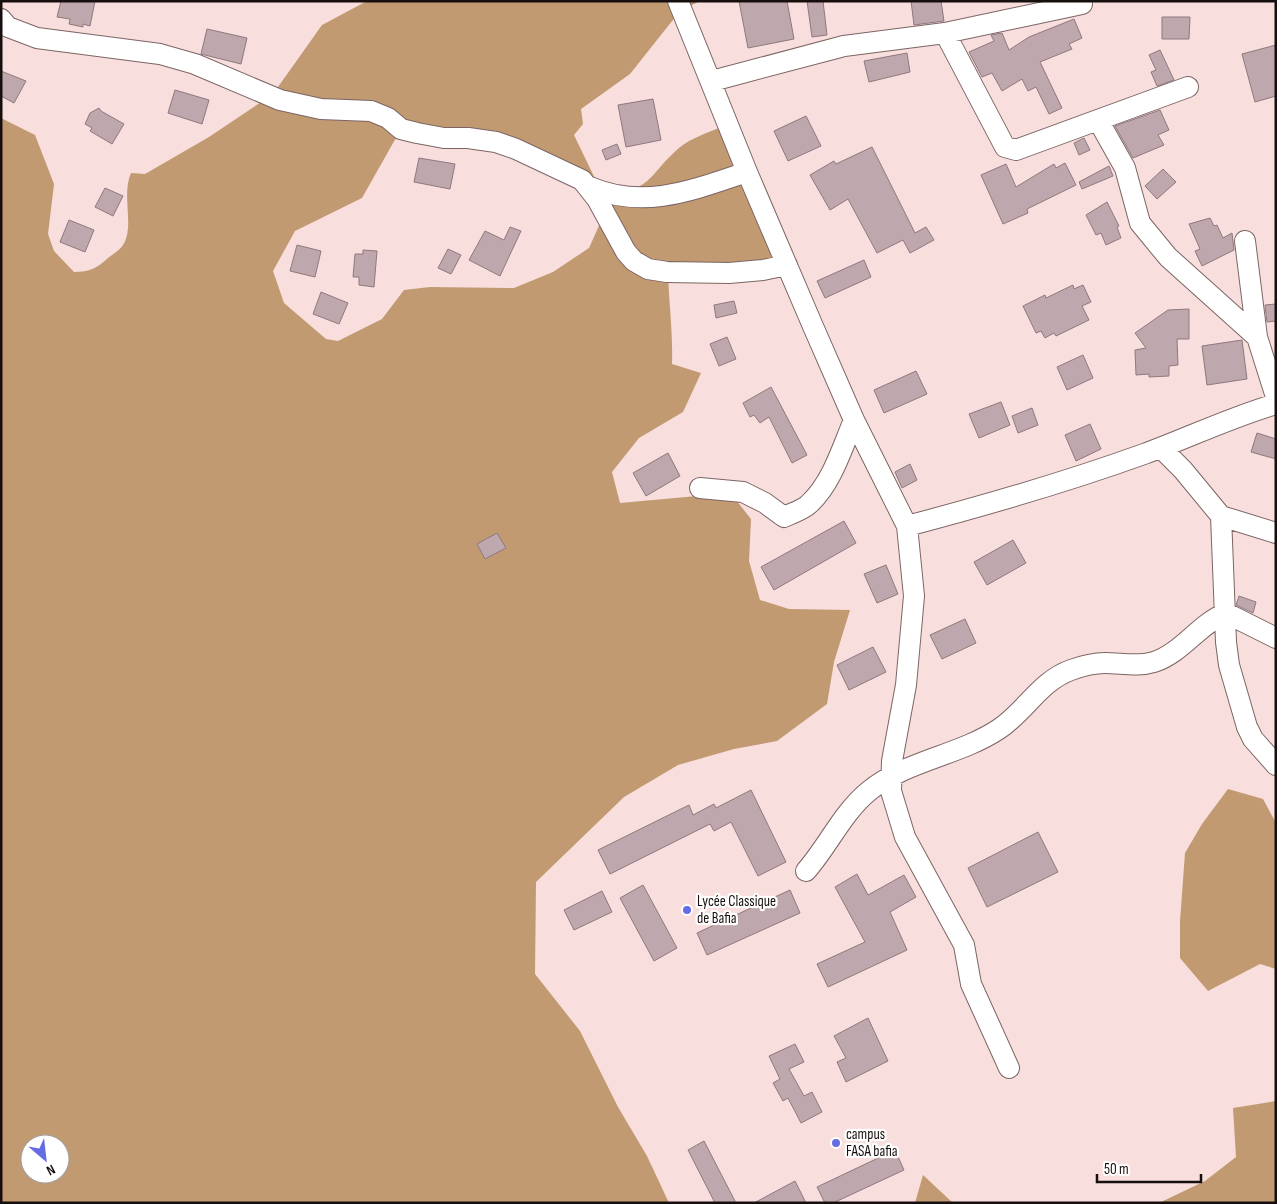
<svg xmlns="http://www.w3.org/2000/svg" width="1277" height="1204" viewBox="0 0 1277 1204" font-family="'Sofia Sans Condensed',sans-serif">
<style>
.forest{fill:#c19a72;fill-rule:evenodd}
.building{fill:#bfa8ad;stroke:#8f787e}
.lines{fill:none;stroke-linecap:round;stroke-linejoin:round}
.minor-casing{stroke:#7c6564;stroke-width:22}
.minor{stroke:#fff;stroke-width:20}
.poi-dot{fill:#646ce5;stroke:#fff;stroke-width:2}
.labels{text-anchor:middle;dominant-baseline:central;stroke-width:4.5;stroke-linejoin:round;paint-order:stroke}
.poi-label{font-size:15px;fill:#170f0e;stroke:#fff;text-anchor:start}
</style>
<rect width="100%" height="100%" fill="#f8dedc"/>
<path class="forest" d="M367,1H700L680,11L630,74L581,109L583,124L574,135L602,193C654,191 645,178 679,148C692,137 713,131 728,124L789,266L668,273C669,304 673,333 672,364L701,373L683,412L639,438L612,472L620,503L697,496L721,481L751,519L749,561L760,600L789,609L850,610L834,662L827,704L777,741L734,749L678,765L624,797L536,882L535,974L580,1031L618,1107L647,1156L669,1203H1V118L35,135L54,184L48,234L54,251L74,272C90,272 97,268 108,258C113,254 120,250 123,245C135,227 121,195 131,173L145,174L209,137L273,94L322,25ZM401,129L496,142L584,184L602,219L589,248L553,272L514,288L430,287L404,290L382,319L338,341L326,339L284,303L273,271L295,231L362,198ZM30,1144H60V1174H30Z
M1228,789L1263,799L1276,823V969L1260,964L1208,991L1180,958V921L1185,853L1202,824Z
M1276,1101V1203H1159L1205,1181L1236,1157L1233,1108Z
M923,1175L953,1203H915Z"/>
<path class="building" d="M61,1H95L90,26L83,24V27L69,24L70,19L57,17Z
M739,1H787L794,39L748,48Z
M807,1H823L827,35L812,37Z
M911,1H941L944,21L914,25Z
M1162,17H1190L1189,39H1162Z
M1074,19L1082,38L1069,44L1072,49L1040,62L1062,108L1049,114L1036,87L1028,91L1022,79L1002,91L992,73L982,77L969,52L994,41L991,35L1002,33L1009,50L1029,37Z
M207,29L247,38L241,64L201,54Z
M1276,45V96L1255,102L1242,54Z
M1160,50L1174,80L1157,86L1151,72L1156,70L1149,55Z
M907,53L910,72L869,82L864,61Z
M1,71L26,81L14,103L1,96Z
M175,90L209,100L202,124L168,113Z
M653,99L661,140L626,147L618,105Z
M99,108L101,111L124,124L112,144L90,131L92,128L85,124L90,113Z
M1160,110L1169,130L1158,135L1164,145L1133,158L1115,126Z
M806,116L821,146L788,161L774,131Z
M1084,138L1090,150L1079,155L1074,143Z
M617,144L621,154L606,160L602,150Z
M872,147L915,233L926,227L934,240L910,253L903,240L877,253L848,199L830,210L810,175L834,161L836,164Z
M419,158L455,164L450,189L414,182Z
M1065,163L1076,185L1027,209L1028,213L1003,224L981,175L1006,164L1016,187L1054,164L1056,168Z
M1109,166L1113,176L1082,189L1079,182Z
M1163,169L1176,182L1157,199L1145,186Z
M105,188L123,196L113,216L95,207Z
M1107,202L1119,226L1117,227L1121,238L1106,245L1101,233L1096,235L1086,215Z
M1210,218L1214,226L1217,225L1223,238L1232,233L1234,250L1202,266L1195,251L1200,249L1189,224Z
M69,220L94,230L85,252L60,242Z
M510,227L521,231L500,276L469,260L485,231L504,240Z
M297,245L321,251L315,277L290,271Z
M448,249L461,255L451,274L438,268Z
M363,250L377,251L374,287L359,285V277H353L355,254H363Z
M864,260L871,277L825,298L817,281Z
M1073,285L1074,289L1083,285L1091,302L1082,306L1089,320L1056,336L1054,333L1045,338L1041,331L1036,333L1023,306L1045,295L1046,298Z
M321,292L348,303L339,324L313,314Z
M734,301L737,313L716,318L714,305Z
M1276,304V321L1267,322L1265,305Z
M1189,309V339H1177L1178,365L1169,366V376L1149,377V374L1136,375L1135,350L1146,348L1135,333L1168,310Z
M727,337L736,359L719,366L710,344Z
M1242,340L1247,379L1207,385L1202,346Z
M1083,355L1093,378L1067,390L1057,367Z
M916,371L927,394L884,413L874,390Z
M771,387L807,455L792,463L769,417L760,423L754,415L750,417L743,403Z
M1001,402L1010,425L979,438L969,414Z
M1032,408L1038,425L1018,433L1012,416Z
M1090,424L1101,449L1076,461L1065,435Z
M1257,433L1276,439V459L1251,452Z
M668,453L680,476L646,496L633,473Z
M910,464L917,480L902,488L895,472Z
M844,521L856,543L774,590L761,567Z
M497,533L506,548L485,559L477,544Z
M1013,540L1026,563L987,585L974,562Z
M886,565L898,594L877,603L864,574Z
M1239,596L1256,602L1253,613L1236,605Z
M965,619L976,643L942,659L930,635Z
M873,647L886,672L849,690L837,665Z
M751,790L786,862L758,876L731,822L714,831L710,824L610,874L598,850L689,805L693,815L714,804L716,808Z
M1038,832L1058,872L987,907L968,868Z
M857,874L868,895L904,875L916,897L890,912L907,950L828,987L817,964L865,942L835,887Z
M643,885L677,948L654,961L620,898Z
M790,890L800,913L707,955L697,933Z
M602,891L612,912L574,930L564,910Z
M868,1018L888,1061L846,1082L837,1062L846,1058L834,1036Z
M795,1044L804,1062L789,1069L804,1096L812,1092L822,1112L801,1123L788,1098L783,1101L773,1083L780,1079L769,1056Z
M704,1141L736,1203H715L688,1150Z
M895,1150L904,1170L833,1203H825L817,1187Z
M795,1181L806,1203H754Z"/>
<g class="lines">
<defs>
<path id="minor" d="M678,1L747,172L812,324L854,420L907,526C987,505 1066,482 1144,454C1188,438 1231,417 1276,404
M1,19L8,27L37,38L160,54L195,64L280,100L321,109L371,111L388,118L401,129L417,133L444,138H468L496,142L516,149L582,180L597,199L626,252L634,261L648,269L667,272L729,273L763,270L787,265
M945,33L1005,147L1016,150L1188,87
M712,81L844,46L945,33L1082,4
M1098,120L1125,168L1140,223L1168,257L1257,337
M590,187C644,210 693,190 747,172
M1245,241L1257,337L1276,397
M1161,448L1183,470L1221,516L1226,642L1229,665L1247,727L1253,739L1276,765
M700,488L743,492L765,503L784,517C792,513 803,510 809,504C832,483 842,448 854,420
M1221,516L1276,533
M907,526L914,596L906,685L892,761L891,791L905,837L964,945L971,984L1009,1068
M806,871C828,846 843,812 869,791C907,760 958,756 999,729C1026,711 1040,681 1071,670C1082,666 1093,663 1105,663C1121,663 1138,667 1154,662C1182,653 1199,624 1226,613L1276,638"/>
</defs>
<use href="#minor" class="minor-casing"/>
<use href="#minor" class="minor"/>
</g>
<g class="poi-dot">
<circle cx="687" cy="910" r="5"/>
<circle cx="836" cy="1143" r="5"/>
</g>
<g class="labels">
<g class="poi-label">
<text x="697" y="901">Lycée Classique<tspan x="697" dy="17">de Bafia</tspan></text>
<text x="846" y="1134">campus<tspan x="846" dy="17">FASA bafia</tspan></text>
</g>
</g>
<rect width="1277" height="1204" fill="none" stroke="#170f0e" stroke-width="5"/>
<g transform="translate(45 1159) rotate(152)"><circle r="24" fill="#ffffff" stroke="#a29f9f"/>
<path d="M0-4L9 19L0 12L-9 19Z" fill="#646ce5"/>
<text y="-8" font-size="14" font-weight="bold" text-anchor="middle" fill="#170f0e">N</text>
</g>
<path d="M1097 1174v8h104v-8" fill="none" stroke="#170f0e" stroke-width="2.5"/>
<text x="1104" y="1174" font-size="15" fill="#170f0e" stroke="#ffffff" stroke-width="4" paint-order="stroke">50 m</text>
</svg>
